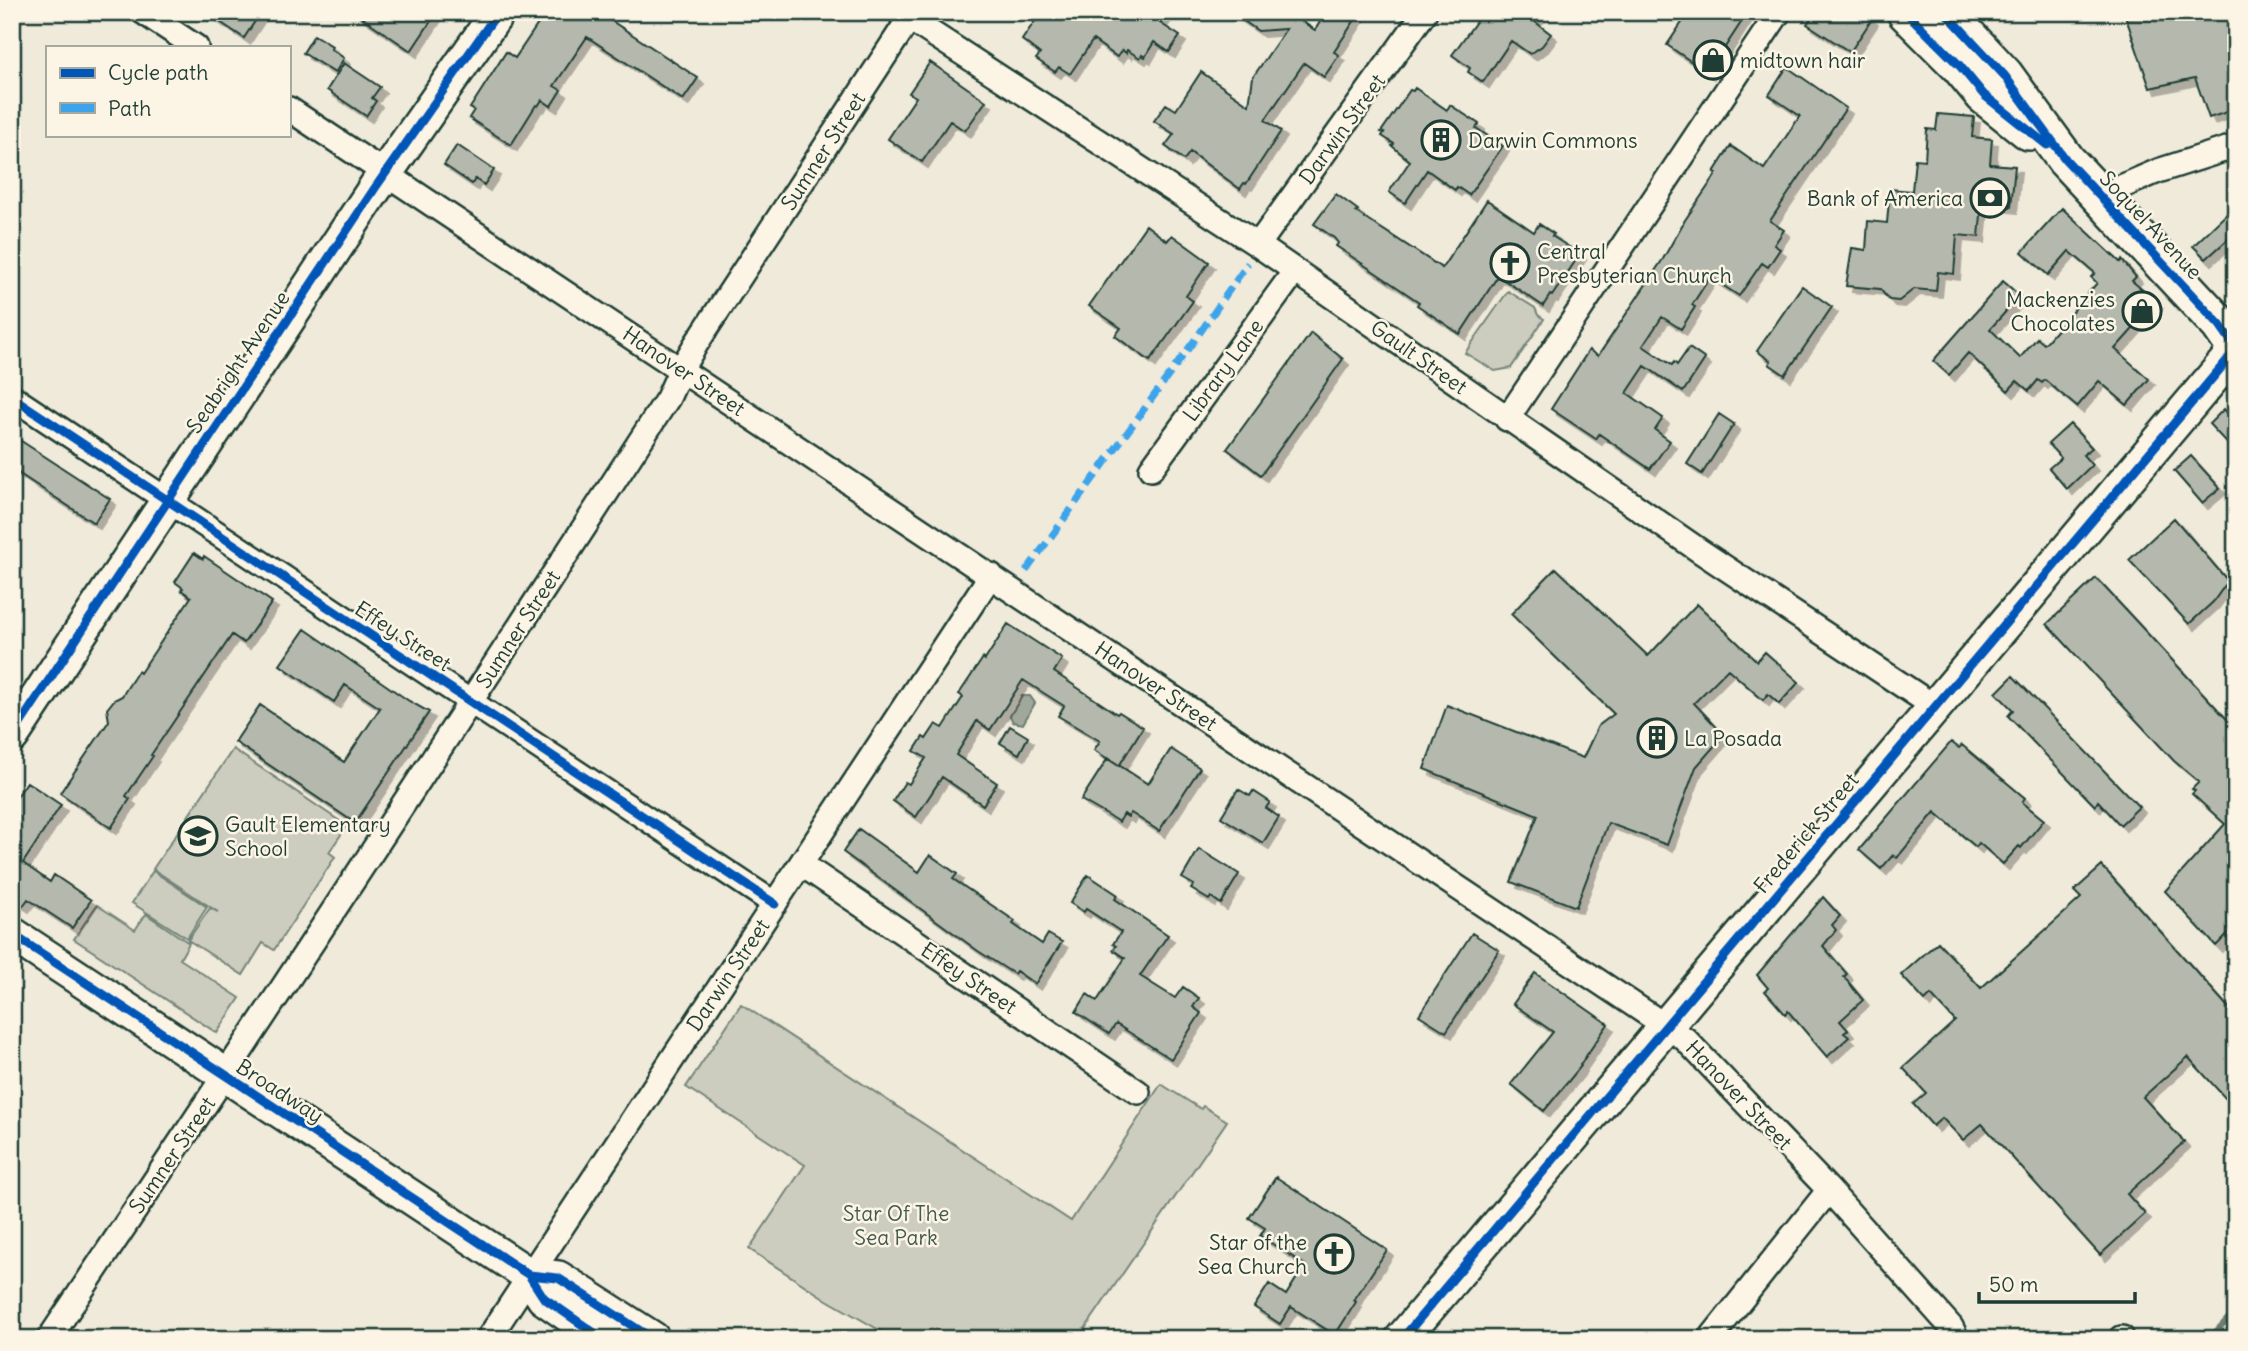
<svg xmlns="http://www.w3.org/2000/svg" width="2248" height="1351" font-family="Delius,sans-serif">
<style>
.green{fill:#cccdbf;stroke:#76857a;stroke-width:2}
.water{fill:#9fa89a;stroke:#6c7d71;stroke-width:2}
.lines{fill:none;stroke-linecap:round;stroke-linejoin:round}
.stream{stroke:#6c7d71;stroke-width:6}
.building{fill:#b5b9ad;stroke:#1f3d34;stroke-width:2;filter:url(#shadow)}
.street-casing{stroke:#1f3d34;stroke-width:28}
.secondary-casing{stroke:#1f3d34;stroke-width:38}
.primary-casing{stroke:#1f3d34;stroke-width:42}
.street{stroke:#fcf5e5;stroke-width:23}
.secondary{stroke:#fcf5e5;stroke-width:33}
.primary{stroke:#fcf5e5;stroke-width:37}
.quiet{stroke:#3da4eb;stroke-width:7;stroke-dasharray:14 7;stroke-linecap:butt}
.cycleway-casing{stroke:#fcf5e5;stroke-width:13}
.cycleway{stroke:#0057b8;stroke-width:9}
.labels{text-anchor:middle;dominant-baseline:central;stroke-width:5;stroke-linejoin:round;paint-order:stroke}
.poi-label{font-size:21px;fill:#1f3d34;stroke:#fcf5e5;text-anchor:start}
.street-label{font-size:21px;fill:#1f3d34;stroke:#fcf5e5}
.park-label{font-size:21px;fill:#425a50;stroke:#fcf5e5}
</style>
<defs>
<filter id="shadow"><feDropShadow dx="6" dy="6" stdDeviation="0" flood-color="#0004"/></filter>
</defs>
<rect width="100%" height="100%" fill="#efeada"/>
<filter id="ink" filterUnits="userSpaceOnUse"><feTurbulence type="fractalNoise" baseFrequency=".0143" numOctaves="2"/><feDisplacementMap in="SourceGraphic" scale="14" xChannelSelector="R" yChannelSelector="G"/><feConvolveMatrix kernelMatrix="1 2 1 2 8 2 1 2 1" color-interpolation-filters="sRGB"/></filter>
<g filter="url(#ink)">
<!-- green -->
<path class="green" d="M 1508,291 L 1535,308 L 1538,315 L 1544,319 L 1511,368 L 1495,371 L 1465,353 Z
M 233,749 L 347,826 L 329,852 L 335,857 L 274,950 L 263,943 L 243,975 L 188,940 L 210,908 L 218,912 L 153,869 Z
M 153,871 L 207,907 L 187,938 L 132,903 Z
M 97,905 L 135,930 L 146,914 L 189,943 L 180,959 L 240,998 L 217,1033 L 74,939 Z
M 741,1004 L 1071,1221 L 1161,1084 L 1201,1109 L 1203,1106 L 1227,1121 L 1078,1339 L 895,1339 L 827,1300 L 749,1249 L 805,1165 L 686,1087 Z"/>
<!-- water -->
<path class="water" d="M 1022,696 L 1030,696 L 1035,703 L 1023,724 L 1013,722 L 1010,716 Z"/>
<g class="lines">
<!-- stream -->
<path class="stream" d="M 2209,1339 L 2236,1310"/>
</g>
<!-- building -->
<path class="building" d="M 205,12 L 261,12 L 244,38 Z
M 354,12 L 437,12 L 411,51 Z
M 546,12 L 598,12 L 698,78 L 683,100 L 587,37 L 554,86 L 561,90 L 551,106 L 542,100 L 538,106 L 536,105 L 511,145 L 469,118 L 474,110 L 470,108 L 506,52 L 515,58 Z
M 1041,12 L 1167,12 L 1160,23 L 1180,36 L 1169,52 L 1154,42 L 1145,57 L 1142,55 L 1140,58 L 1127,50 L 1126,53 L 1122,50 L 1117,57 L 1093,40 L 1070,74 L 1059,67 L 1055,72 L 1036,59 L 1040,54 L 1022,40 Z
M 1231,12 L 1288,12 L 1315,30 L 1326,12 L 1360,12 L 1334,52 L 1339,55 L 1324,77 L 1304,63 L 1265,120 L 1281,131 L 1246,184 L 1244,183 L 1240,189 L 1190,152 L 1184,160 L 1165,146 L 1174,134 L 1154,121 L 1166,104 L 1176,110 L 1201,72 L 1249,105 L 1253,77 L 1286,29 L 1258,31 Z
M 1483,12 L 1540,12 L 1534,21 L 1551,34 L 1542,46 L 1530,54 L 1511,41 L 1483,82 L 1468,72 L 1470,68 L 1452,55 Z
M 1689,12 L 1748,12 L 1708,73 L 1667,45 Z
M 1815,12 L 1862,12 L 1872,19 L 1850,52 L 1807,24 Z
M 2124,12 L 2236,12 L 2236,73 L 2230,74 L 2236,89 L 2236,109 L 2209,118 L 2195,78 L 2150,88 Z
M 314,35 L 332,46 L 331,49 L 344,58 L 335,73 L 303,53 Z
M 930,62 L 986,101 L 965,131 L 950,121 L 922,162 L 888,139 L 916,97 L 909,93 Z
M 344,63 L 380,87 L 372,98 L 376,101 L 366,116 L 327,90 Z
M 1787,67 L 1846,108 L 1770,221 L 1784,230 L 1774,245 L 1780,249 L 1768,267 L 1762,263 L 1739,296 L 1710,277 L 1692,305 L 1695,307 L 1681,329 L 1662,317 L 1643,346 L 1672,365 L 1674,362 L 1677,365 L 1689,348 L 1705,359 L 1683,392 L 1645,366 L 1627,393 L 1663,418 L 1655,430 L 1670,441 L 1650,469 L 1599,434 L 1596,439 L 1551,409 L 1589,350 L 1598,356 L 1663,259 L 1685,220 L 1717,173 L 1714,172 L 1731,146 L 1764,169 L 1800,116 L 1769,95 Z
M 1415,88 L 1447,110 L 1450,105 L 1479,124 L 1476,128 L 1503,146 L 1469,195 L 1457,187 L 1455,190 L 1427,170 L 1405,203 L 1389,192 L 1410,161 L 1392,146 L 1394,144 L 1382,136 L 1384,133 L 1381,132 L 1410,90 L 1413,91 Z
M 1938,114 L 1974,117 L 1972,137 L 1992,139 L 1990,164 L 2015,166 L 2011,207 L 1982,204 L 1979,237 L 1957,235 L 1954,274 L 1938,272 L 1936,291 L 1914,289 L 1899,301 L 1889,300 L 1880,289 L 1846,286 L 1852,248 L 1866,250 L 1868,221 L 1887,223 L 1890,189 L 1912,191 L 1915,159 L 1925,160 L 1927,129 L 1936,130 Z
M 457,145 L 494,170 L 484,185 L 475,179 L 472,184 L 444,165 Z
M 1336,194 L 1358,210 L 1356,212 L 1442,268 L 1487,200 L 1534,232 L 1539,224 L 1554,234 L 1552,236 L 1580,254 L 1552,296 L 1550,295 L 1543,306 L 1498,276 L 1460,334 L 1417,305 L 1419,302 L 1336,246 L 1338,243 L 1334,238 L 1314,224 Z
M 2236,205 L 2236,232 L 2206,259 L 2193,246 Z
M 2062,208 L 2120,262 L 2122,260 L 2136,277 L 2132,281 L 2157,302 L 2115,349 L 2149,379 L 2127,405 L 2099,381 L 2077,407 L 2045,380 L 2042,383 L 2038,380 L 2029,391 L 2017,381 L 2008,391 L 1968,353 L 1949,375 L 1933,361 L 2003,281 L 2020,296 L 1990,329 L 2020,358 L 2037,338 L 2044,344 L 2047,341 L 2097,283 L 2091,277 L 2095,273 L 2069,251 L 2048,275 L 2022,252 Z
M 1146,225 L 1167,241 L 1172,235 L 1209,262 L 1186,296 L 1193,301 L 1150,361 L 1115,336 L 1121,328 L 1089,306 Z
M 1802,286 L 1832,307 L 1785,375 L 1769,364 L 1771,361 L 1757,351 Z
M 1311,333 L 1343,359 L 1261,475 L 1227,449 Z
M 2224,409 L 2236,421 L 2236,453 L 2209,424 Z
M 1719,414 L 1734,424 L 1702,474 L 1687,464 Z
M 2070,424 L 2092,448 L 2083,455 L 2092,465 L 2067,489 L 2049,468 L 2061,458 L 2048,444 Z
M 12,435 L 110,499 L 94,523 L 12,469 Z
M 2191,456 L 2220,488 L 2202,503 L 2174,471 Z
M 2174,518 L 2228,581 L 2213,602 L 2189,624 L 2129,560 Z
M 194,553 L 203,559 L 204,556 L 272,602 L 244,643 L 232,635 L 151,755 L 153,756 L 126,796 L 130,799 L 111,828 L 60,793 L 109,721 L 107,709 L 114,700 L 122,696 L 138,671 L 140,673 L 191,597 L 181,590 L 183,588 L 175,582 Z
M 1556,568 L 1648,656 L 1697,604 L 1757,661 L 1765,652 L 1799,682 L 1779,704 L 1768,694 L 1763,700 L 1728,669 L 1694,703 L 1724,735 L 1696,767 L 1667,845 L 1608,823 L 1576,907 L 1511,882 L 1538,815 L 1424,769 L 1447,705 L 1583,758 L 1598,726 L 1614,714 L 1511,614 Z
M 2096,578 L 2236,729 L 2236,925 L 2216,946 L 2165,891 L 2225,824 L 2192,794 L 2195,791 L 2192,789 L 2199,782 L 2174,761 L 2047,624 Z
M 1008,624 L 1062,659 L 1054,672 L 1117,714 L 1119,712 L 1143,727 L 1119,766 L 1094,750 L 1100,741 L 1058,716 L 1064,706 L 1023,680 L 990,730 L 977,721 L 956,755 L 997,783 L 983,805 L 942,777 L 916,817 L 893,801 L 905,782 L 909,784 L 926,758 L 914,751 L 923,737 L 926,739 L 936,724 L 943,728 L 963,697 L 959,694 L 983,658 L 985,660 Z
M 305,629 L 409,701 L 429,712 L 355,823 L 235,742 L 260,705 L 344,762 L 380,708 L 345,685 L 334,702 L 280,665 Z
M 2013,676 L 2139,807 L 2120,825 L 2098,801 L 2095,806 L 2008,716 L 2013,710 L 1996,693 Z
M 1010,726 L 1028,737 L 1019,754 L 1000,743 Z
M 1951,742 L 1959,748 L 1962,745 L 2025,798 L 2022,802 L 2044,820 L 2021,848 L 2019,846 L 2003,864 L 1979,843 L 1976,847 L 1935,812 L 1897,858 L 1893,855 L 1881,869 L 1859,850 Z
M 1171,749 L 1200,768 L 1159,831 L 1131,813 L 1128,817 L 1124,814 L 1119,822 L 1081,800 L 1108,758 L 1148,784 Z
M 27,782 L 61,805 L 23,863 L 50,882 L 54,875 L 91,900 L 72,928 L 28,899 L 23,906 L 12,899 L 12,804 Z
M 1238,789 L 1250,796 L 1253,791 L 1270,802 L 1266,808 L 1279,817 L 1263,843 L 1221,817 Z
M 859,829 L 919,872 L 930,855 L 957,874 L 953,879 L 1015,921 L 1013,924 L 1042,944 L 1048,934 L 1062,942 L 1035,984 L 1016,971 L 1014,974 L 978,951 L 843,852 Z
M 1199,849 L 1239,874 L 1221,904 L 1211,897 L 1209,900 L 1191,889 L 1194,885 L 1182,878 Z
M 2102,866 L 2236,1016 L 2236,1110 L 2188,1057 L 2143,1097 L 2184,1142 L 2127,1194 L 2145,1214 L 2100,1255 L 1982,1124 L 1963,1140 L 1942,1118 L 1933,1126 L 1913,1104 L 1926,1093 L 1903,1068 L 1955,1021 L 1931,995 L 1925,1001 L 1901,975 L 1938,942 L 1981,988 L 2081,898 L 2074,891 Z
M 1088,875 L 1118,895 L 1115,899 L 1168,935 L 1140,976 L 1175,998 L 1183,987 L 1199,998 L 1193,1007 L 1201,1013 L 1171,1059 L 1116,1024 L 1109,1034 L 1076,1012 L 1087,994 L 1097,1001 L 1125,958 L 1113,950 L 1116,946 L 1113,944 L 1121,932 L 1086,909 L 1084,912 L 1070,903 Z
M 1823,897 L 1840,916 L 1832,925 L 1836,930 L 1823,946 L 1847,974 L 1844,977 L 1863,1000 L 1840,1021 L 1848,1030 L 1844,1033 L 1849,1037 L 1827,1057 L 1788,1011 L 1785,1014 L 1765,991 L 1768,988 L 1757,975 Z
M 1472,933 L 1499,950 L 1446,1032 L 1419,1015 Z
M 1535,973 L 1608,1024 L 1580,1065 L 1581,1066 L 1544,1111 L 1511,1084 L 1553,1032 L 1513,1004 Z
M 1276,1177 L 1387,1250 L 1354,1300 L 1356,1302 L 1335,1335 L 1291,1307 L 1280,1324 L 1254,1307 L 1269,1284 L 1286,1295 L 1305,1265 L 1260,1236 L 1265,1228 L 1249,1218 Z"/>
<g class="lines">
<!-- street casing -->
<g class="street-casing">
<path id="street" d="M 143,12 L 196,47
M 899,12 L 1258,245 L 1700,551 L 1935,707
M 289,109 L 1685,1039 L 1829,1190 L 1951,1327 L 1957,1339
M 2100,196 L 2158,171 L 2236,146
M 1258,245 L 1425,12
M 12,397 L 775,904
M 1507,419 L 1779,12
M 1151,469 L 1295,271
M 801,864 L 1138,1092
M 49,1339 C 258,1027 464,713 668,398 L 681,369 L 696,344 L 909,19
M 488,1339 L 991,575
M 1710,1339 L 1829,1190
M 2122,1339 L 2122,1338"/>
</g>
<!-- secondary casing -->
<g class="secondary-casing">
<path id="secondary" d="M 12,736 L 375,188 L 498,12
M 12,934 L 529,1275 L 544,1298 L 603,1339
M 529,1275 L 558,1278 L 653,1339
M 1402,1339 L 2236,350"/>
</g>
<!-- primary casing -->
<g class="primary-casing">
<path id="primary" d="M 1906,12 L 1960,66 L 1984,95 L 2029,131
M 1945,12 L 2004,75 L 2066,160 L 2220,325 L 2236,348"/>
</g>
<!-- street -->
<use href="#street" class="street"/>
<!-- secondary -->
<use href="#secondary" class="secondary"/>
<!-- primary -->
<use href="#primary" class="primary"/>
<!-- quiet -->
<path class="quiet" d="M 1026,571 L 1199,334 L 1248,263"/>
<!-- cycleway casing -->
<g class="cycleway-casing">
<path id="cycleway" d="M 1906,12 L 1960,66 L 1984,95 L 2047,145
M 1945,12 L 2004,75 L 2066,160 L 2220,325 L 2236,348
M 12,397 L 775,904
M 12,736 L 375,188 L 498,12
M 12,934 L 529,1275 L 544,1298 L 603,1339
M 529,1275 L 558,1278 L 653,1339
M 1402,1339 L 2236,350"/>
</g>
<!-- cycleway -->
<use href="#cycleway" class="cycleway"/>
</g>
</g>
<!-- icons -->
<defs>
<g id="shop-ring" transform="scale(2.0125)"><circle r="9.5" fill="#fcf5e5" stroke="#1f3d34" stroke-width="1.5"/><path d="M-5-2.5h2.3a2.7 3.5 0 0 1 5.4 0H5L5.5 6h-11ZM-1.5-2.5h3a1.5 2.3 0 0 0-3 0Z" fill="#1f3d34"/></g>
<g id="building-ring" transform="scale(2.0125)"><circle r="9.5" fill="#fcf5e5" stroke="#1f3d34" stroke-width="1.5"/><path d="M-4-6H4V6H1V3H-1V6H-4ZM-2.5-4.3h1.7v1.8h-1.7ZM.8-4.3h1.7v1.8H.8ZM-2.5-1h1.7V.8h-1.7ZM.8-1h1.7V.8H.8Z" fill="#1f3d34"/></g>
<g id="bank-ring" transform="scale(2.0125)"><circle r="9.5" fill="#fcf5e5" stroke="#1f3d34" stroke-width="1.5"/><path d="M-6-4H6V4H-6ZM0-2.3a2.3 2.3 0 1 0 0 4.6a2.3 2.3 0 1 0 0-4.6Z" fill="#1f3d34"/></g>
<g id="church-ring" transform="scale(2.0125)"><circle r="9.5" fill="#fcf5e5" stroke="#1f3d34" stroke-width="1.5"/><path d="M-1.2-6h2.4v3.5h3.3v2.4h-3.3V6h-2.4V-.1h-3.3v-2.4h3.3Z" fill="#1f3d34"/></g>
<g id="school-ring" transform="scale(2.0125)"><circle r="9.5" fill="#fcf5e5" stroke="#1f3d34" stroke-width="1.5"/><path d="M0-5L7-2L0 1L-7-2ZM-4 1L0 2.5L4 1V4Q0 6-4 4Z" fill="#1f3d34"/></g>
</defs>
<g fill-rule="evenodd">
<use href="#shop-ring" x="1713" y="60"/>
<use href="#building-ring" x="1441" y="140"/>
<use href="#bank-ring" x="1990" y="198"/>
<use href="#church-ring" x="1510" y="263"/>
<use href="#shop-ring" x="2142" y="311"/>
<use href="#building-ring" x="1657" y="738"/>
<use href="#school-ring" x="198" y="836"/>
<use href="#church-ring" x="1334" y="1254"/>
</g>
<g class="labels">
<!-- poi labels -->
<g class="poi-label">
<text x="1740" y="60">midtown hair</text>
<text x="1468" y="140">Darwin Commons</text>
<text x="1963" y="198" text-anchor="end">Bank of America</text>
<text x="1537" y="251">Central<tspan x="1537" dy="24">Presbyterian Church</tspan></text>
<text x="2115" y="299" text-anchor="end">Mackenzies<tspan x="2115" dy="24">Chocolates</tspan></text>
<text x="1684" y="738">La Posada</text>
<text x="225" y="824">Gault Elementary<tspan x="225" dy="24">School</tspan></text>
<text x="1307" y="1242" text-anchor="end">Star of the<tspan x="1307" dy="24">Sea Church</tspan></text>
</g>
<!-- street labels -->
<g class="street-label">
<text transform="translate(1342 129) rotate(-54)">Darwin Street</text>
<text transform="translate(823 151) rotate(-57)">Sumner Street</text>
<text transform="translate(2151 225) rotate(47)">Soquel Avenue</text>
<text transform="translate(1419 357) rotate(35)">Gault Street</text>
<text transform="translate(238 362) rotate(-56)">Seabright Avenue</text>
<text transform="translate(1223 370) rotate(-54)">Library Lane</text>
<text transform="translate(684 371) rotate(34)">Hanover Street</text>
<text transform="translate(518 629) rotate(-57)">Sumner Street</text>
<text transform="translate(403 636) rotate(33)">Effey Street</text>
<text transform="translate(1156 686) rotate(34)">Hanover Street</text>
<text transform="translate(1806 833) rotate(-50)">Frederick Street</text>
<text transform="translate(728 975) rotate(-56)">Darwin Street</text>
<text transform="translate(969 978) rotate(34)">Effey Street</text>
<text transform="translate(280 1091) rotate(33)">Broadway</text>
<text transform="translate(1739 1095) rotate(46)">Hanover Street</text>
<text transform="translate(172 1155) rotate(-56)">Sumner Street</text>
</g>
<!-- park labels -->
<g class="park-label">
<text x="896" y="1213">Star Of The<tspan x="896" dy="24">Sea Park</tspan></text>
</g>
</g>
<!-- margin -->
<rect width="2248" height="1351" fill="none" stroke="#fcf5e5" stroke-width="42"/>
<rect x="21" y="21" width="2206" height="1309" fill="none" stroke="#1f3d34" stroke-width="2.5" filter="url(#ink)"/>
<!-- legend -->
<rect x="46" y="46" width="245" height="91" fill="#fcf5e5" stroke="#a4ab9e" stroke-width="2"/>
<rect x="60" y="68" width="35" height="10" fill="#0057b8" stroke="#a4ab9e" stroke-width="2"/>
<text x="108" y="80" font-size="21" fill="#1f3d34">Cycle path</text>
<rect x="60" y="103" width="35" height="10" fill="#3da4eb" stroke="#a4ab9e" stroke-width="2"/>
<text x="108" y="116" font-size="21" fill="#1f3d34">Path</text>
<!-- scale -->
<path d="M1979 1292v10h156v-10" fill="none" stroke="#1f3d34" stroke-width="3.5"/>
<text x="1989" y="1292" font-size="21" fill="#1f3d34" stroke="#fcf5e5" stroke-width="5" paint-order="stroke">50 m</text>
</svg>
